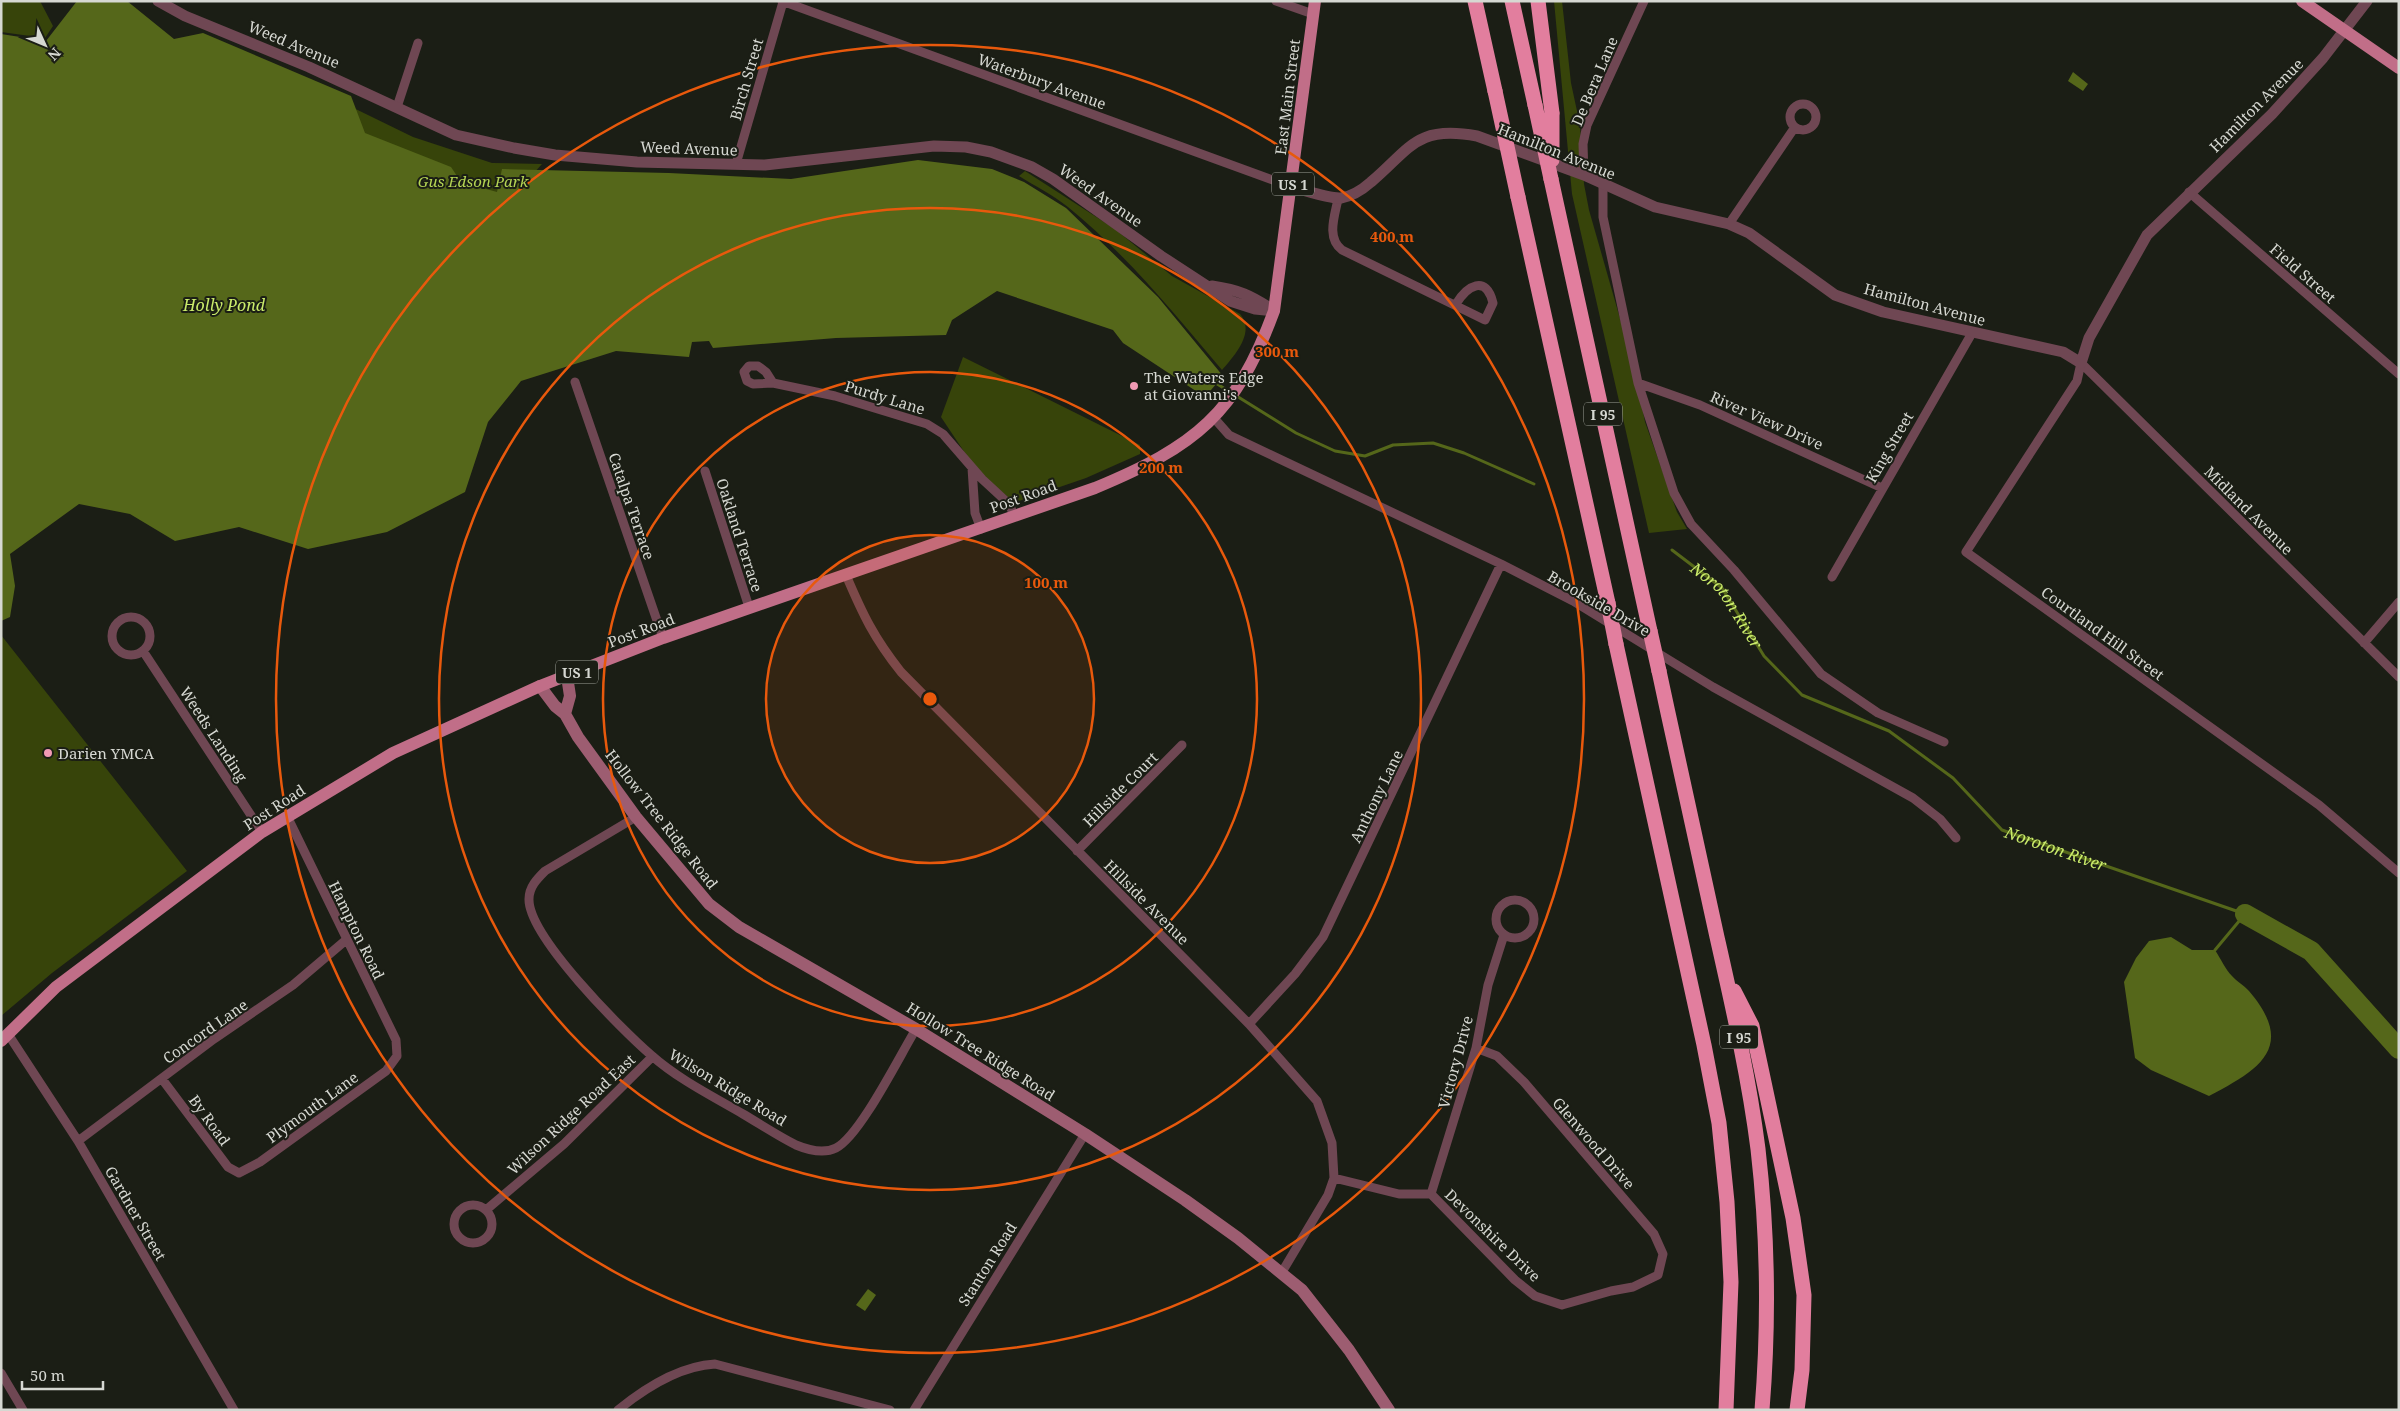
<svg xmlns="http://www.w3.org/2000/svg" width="2400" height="1411" font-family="'Noto Serif',serif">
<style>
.green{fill:#37440a}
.water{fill:#55671a}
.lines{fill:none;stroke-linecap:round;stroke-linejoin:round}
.stream{stroke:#55671a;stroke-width:3}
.river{stroke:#55671a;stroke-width:20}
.minor{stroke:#6f4753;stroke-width:9}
.tertiary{stroke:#6f4753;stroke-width:11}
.secondary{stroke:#9d5d71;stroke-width:12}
.primary{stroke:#c16e88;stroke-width:12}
.motorway{stroke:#e27e9e;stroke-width:15}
.motorway-bridge{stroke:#e27e9e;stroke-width:15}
.ring{fill:none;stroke:#e8590c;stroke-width:2.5}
.poi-dot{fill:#f19ab4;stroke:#1b1e15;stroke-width:2}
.labels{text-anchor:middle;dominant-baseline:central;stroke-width:4;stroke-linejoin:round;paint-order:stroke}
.shield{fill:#1b1e15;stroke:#9ea099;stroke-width:1}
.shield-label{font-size:14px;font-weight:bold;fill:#d6d8d2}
.street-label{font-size:15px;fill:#d6d8d2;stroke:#1b1e15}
.park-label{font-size:15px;font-style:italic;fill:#b5d554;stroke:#1b1e15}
.poi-label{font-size:15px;fill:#d6d8d2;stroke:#1b1e15;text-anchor:start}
.water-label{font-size:16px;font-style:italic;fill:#caeb6b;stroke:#1b1e15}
.centre{fill:#e8590c;stroke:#1b1e15;stroke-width:2.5}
.ring-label{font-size:15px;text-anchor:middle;font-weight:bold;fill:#e8590c;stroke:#1b1e15;stroke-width:4;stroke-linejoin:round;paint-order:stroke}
</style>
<rect width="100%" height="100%" fill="#1b1e15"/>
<!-- green -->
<path class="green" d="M 1,1 L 40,1 L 53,26 L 45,38 L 1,32 Z
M 1554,1 L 1562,1 L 1571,83 L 1580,125 L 1584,184 L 1589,210 L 1635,371 L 1645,422 L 1677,512 L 1687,529 L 1649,533 L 1572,194 Z
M 329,96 L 413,137 L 492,163 L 542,164 L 516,193 L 500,204 L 372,155 Z
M 1025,171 L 1115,229 L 1172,276 L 1240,314 C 1256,332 1234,356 1222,370 C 1174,313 1126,254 1068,207 C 1053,195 1035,186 1019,176 Z
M 963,357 L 1140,445 L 1140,454 L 1086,478 L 1019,501 L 1008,497 L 977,471 L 941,417 Z
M 1,635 L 187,871 L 52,973 L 1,1016 Z"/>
<!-- water -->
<path class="water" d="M 77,1 L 127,1 L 174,39 L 203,33 L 351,96 L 365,133 L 451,167 L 461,182 L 497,192 L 502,169 L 669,173 L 791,179 L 918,160 L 992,169 L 1024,182 L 1066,208 L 1158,297 L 1223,376 L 1205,397 L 1123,343 L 1113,330 L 997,291 L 952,320 L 946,335 L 836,338 L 713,348 L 709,341 L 692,342 L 689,357 L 616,351 L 521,381 L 488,422 L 465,492 L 387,532 L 308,549 L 239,527 L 175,541 L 130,514 L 79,504 L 10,554 L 15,586 L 10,617 L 1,621 L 1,34 L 46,41 Z
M 2073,72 L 2088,84 L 2083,91 L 2068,81 Z
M 2171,937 L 2192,950 L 2215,950 C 2221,959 2225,969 2232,976 C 2237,982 2244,985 2249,991 C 2297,1047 2259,1070 2209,1096 L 2151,1070 L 2135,1058 L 2124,982 L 2136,958 L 2149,941 Z
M 868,1289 L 876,1295 L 865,1311 L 856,1305 Z"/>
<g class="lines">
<!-- stream -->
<g class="stream">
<path d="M 1214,382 L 1230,392"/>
<path d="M 1235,395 L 1296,433 L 1335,451 L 1365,456 L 1393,445 L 1433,443 L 1464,453 L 1534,484"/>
<path id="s1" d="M 1672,550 L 1722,588 L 1764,656 L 1802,695 L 1889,731 L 1953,778 L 2002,830 L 2245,914 L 2215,950"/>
</g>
<!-- river -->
<path class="river" d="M 2245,914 L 2311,951 L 2399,1049"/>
<!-- minor -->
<path class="minor" d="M 782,1 L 1292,187
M 1276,1 L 1313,14
M1790 117a13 13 0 1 1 26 0a13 13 0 1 1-26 0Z
M 397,107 L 418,43
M 736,164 L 783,2
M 1584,175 L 1583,144 L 1587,125 L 1644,1
M 1603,186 L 1603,217 L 1638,383 L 1674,493 L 1691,524 L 1734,570 L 1821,674 L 1878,713 L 1944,742
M 2189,192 L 2399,374
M 1338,199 C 1335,215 1326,238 1342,250 L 1485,320 L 1493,303 C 1486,274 1467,286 1456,304
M 1729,224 L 1795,127
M 2081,363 L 2077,381 L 1966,552 L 2319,805 L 2399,873
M 2081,363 L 2399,677
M 575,382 L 663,638
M 773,383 L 766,372 L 758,366 L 749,366 L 744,372 L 747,381 L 753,384 L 773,383 L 835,396 L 927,424 L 943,434 L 982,479 L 1008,503 L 1015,516
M 1638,383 L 1700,405 L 1882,488
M 1214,418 L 1229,435 L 1501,564 L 1573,601 L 1713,687 L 1913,798 L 1940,819 L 1956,838
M 972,468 L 975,513 L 981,529
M 705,471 L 749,607
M 846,575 C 863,615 874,638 901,672 L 1249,1024 L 1317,1101 L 1332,1143 L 1334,1178 L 1328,1195 L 1282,1272
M 1832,577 L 1972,333
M112 636a19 19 0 1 1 38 0a19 19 0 1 1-38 0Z
M 2364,643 L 2399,602
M 143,651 L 262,832
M 636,817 L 545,871 C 537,879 529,887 529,899 C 528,936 622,1030 651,1055 C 678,1079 712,1096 743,1114 C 760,1124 778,1136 796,1145 C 808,1150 824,1154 836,1148 C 860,1136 900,1055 916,1029
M 1077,851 L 1182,745
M1496 919a19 19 0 1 1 38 0a19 19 0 1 1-38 0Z
M 1249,1024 L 1295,974 L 1323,937 L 1501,564
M 8,1034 L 78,1141 L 234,1410
M 162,1079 L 228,1167 L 239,1173 L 260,1162 L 386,1071 L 397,1056 L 396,1040 L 287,816
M 78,1141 L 214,1039 L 293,985 L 346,940
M 1334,1178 L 1399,1194 L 1431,1194 L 1515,1280 L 1535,1296 L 1562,1305 L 1611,1291 L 1633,1287 L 1658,1275 L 1663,1254 L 1654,1234 L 1524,1082 L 1497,1056 L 1476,1048
M 1431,1194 L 1476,1048 L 1488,985 L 1504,935
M454 1224a19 19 0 1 1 38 0a19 19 0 1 1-38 0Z
M 486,1210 L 564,1144 L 652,1057
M 1,1373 L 23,1410
M 618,1410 C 645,1388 680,1366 715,1364 L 890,1410
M 914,1410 L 1085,1134"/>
<!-- tertiary -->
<path class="tertiary" d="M 158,1 L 185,16 L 309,67 L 456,135 L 514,148 L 555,155 L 637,162 L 765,165 L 934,146 L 966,147 L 991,152 L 1032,167 L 1053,179 L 1161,256 L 1230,301 L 1255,309 L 1274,311
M 1292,187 C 1305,190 1329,199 1341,198 C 1353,196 1362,190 1371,182 C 1411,148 1416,125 1477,136 L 1584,175 L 1655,207 L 1729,224 L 1749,233 L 1835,295 L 1883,312 L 2063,352 L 2081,363 L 2089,338 L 2147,235 L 2272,114 L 2323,58 L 2367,1
M 1212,286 C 1239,290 1250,295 1273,310"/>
<!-- secondary -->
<path class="secondary" d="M 540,686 L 555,706 L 565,714 L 578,737 L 636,817 L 709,904 L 739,927 L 916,1029 L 1085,1134 L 1185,1200 L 1238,1238 L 1302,1290 L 1349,1350 L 1389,1410
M 565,714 L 570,696 L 567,676"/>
<!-- primary -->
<path class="primary" d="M 2302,1 L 2399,68
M 1,1041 L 56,987 L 262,832 L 393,753 L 540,686 L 663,638 L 1095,488 C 1196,446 1236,414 1274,311 L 1315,1"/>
<!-- motorway -->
<path class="motorway" d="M 1475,1 L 1495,91
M 1512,1 L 1535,105
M 1538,1 L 1552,113
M 1551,179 L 1650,631
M 1518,197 L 1608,603
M 1616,644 L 1704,1045 L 1719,1123 L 1727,1202 L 1731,1282 L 1726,1410
M 1659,671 C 1678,760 1698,849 1717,937 C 1733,1008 1749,1078 1758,1149 C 1768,1236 1769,1323 1762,1410
M 1734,991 L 1752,1026 L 1793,1218 L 1804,1295 L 1802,1370 L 1797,1410"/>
<!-- motorway-bridge -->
<path class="motorway-bridge" d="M 1495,91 L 1518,197
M 1535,105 L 1551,179
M 1552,160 L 1552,113
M 1608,603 L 1616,644
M 1650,631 L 1659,671"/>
</g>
<!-- distance rings -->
<circle cx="930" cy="699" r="164" fill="#e8590c" fill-opacity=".12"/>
<g class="ring">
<circle cx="930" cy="699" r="164"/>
<circle cx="930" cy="699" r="327"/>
<circle cx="930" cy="699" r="491"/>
<circle cx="930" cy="699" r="654"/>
</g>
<!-- markers -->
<g class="poi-dot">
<circle cx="1134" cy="386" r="5"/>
<circle cx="48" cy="753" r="5"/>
</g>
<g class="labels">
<!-- shield labels -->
<g class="shield">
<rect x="1272" y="172.5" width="42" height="23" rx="4"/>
<rect x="1584" y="402.5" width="38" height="23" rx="4"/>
<rect x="556" y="660.5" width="42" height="23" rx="4"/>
<rect x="1720" y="1025.5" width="38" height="23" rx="4"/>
</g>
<g class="shield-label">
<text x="1293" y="184">US 1</text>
<text x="1603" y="414">I 95</text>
<text x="577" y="672">US 1</text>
<text x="1739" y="1037">I 95</text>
</g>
<!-- street labels -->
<g class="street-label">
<text transform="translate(294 44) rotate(23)">Weed Avenue</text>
<text transform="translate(746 79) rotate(-74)">Birch Street</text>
<text transform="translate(1042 81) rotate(20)">Waterbury Avenue</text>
<text transform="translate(1594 81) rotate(-67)">De Bera Lane</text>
<text transform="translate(1287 97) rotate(-83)">East Main Street</text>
<text transform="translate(2256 105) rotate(-45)">Hamilton Avenue</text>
<text transform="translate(689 148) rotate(2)">Weed Avenue</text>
<text transform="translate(1557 151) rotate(22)">Hamilton Avenue</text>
<text transform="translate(1101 195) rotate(35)">Weed Avenue</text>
<text transform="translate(2303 273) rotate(41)">Field Street</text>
<text transform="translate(1925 304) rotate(15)">Hamilton Avenue</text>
<text transform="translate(885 397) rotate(17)">Purdy Lane</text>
<text transform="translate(1767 420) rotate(24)">River View Drive</text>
<text transform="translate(1889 447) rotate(-60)">King Street</text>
<text transform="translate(1023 496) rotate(-20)">Post Road</text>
<text transform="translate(632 506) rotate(71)">Catalpa Terrace</text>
<text transform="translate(2249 510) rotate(45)">Midland Avenue</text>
<text transform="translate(740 535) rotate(72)">Oakland Terrace</text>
<text transform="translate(1599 603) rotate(30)">Brookside Drive</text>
<text transform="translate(641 630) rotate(-21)">Post Road</text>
<text transform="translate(2103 633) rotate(36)">Courtland Hill Street</text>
<text transform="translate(214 734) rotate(57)">Weeds Landing</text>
<text transform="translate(1120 789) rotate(-45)">Hillside Court</text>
<text transform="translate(1376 796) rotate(-64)">Anthony Lane</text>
<text transform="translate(274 807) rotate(-33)">Post Road</text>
<text transform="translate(662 819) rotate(52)">Hollow Tree Ridge Road</text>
<text transform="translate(1147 902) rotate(45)">Hillside Avenue</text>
<text transform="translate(357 930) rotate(64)">Hampton Road</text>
<text transform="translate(205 1031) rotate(-35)">Concord Lane</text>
<text transform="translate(981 1051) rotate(32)">Hollow Tree Ridge Road</text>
<text transform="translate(1455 1062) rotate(-75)">Victory Drive</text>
<text transform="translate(728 1087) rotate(31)">Wilson Ridge Road</text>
<text transform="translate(312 1107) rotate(-36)">Plymouth Lane</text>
<text transform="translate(571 1114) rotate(-43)">Wilson Ridge Road East</text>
<text transform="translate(210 1120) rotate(54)">By Road</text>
<text transform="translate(1594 1143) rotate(49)">Glenwood Drive</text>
<text transform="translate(136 1213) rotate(60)">Gardner Street</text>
<text transform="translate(1493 1235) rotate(44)">Devonshire Drive</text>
<text transform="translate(987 1264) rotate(-58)">Stanton Road</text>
</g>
<!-- park labels -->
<g class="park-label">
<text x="473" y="181">Gus Edson Park</text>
</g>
<!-- poi labels -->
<g class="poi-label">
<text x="1144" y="377">The Waters Edge<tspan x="1144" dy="17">at Giovanni's</tspan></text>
<text x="58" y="753">Darien YMCA</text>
</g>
<!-- water labels -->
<g class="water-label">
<text x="224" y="305">Holly Pond</text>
<text stroke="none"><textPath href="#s1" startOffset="79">Noroton River</textPath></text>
<text stroke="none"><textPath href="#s1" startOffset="499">Noroton River</textPath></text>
</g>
</g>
<circle cx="930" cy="699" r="8" class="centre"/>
<g class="ring-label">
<text x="1392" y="242">400 m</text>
<text x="1277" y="357">300 m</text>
<text x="1161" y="473">200 m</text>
<text x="1046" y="588">100 m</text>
</g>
<!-- border -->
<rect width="2400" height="1411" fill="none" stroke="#d6d8d2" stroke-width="5"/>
<!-- north arrow -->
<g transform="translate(45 45) rotate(134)" stroke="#1b1e15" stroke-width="4" paint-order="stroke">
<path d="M0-4L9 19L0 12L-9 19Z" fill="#d6d8d2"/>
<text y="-8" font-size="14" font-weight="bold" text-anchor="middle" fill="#d6d8d2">N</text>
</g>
<!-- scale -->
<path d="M22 1381v8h81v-8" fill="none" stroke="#d6d8d2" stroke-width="2.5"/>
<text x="30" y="1381" font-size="15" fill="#d6d8d2" stroke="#1b1e15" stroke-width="4" paint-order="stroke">50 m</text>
</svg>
